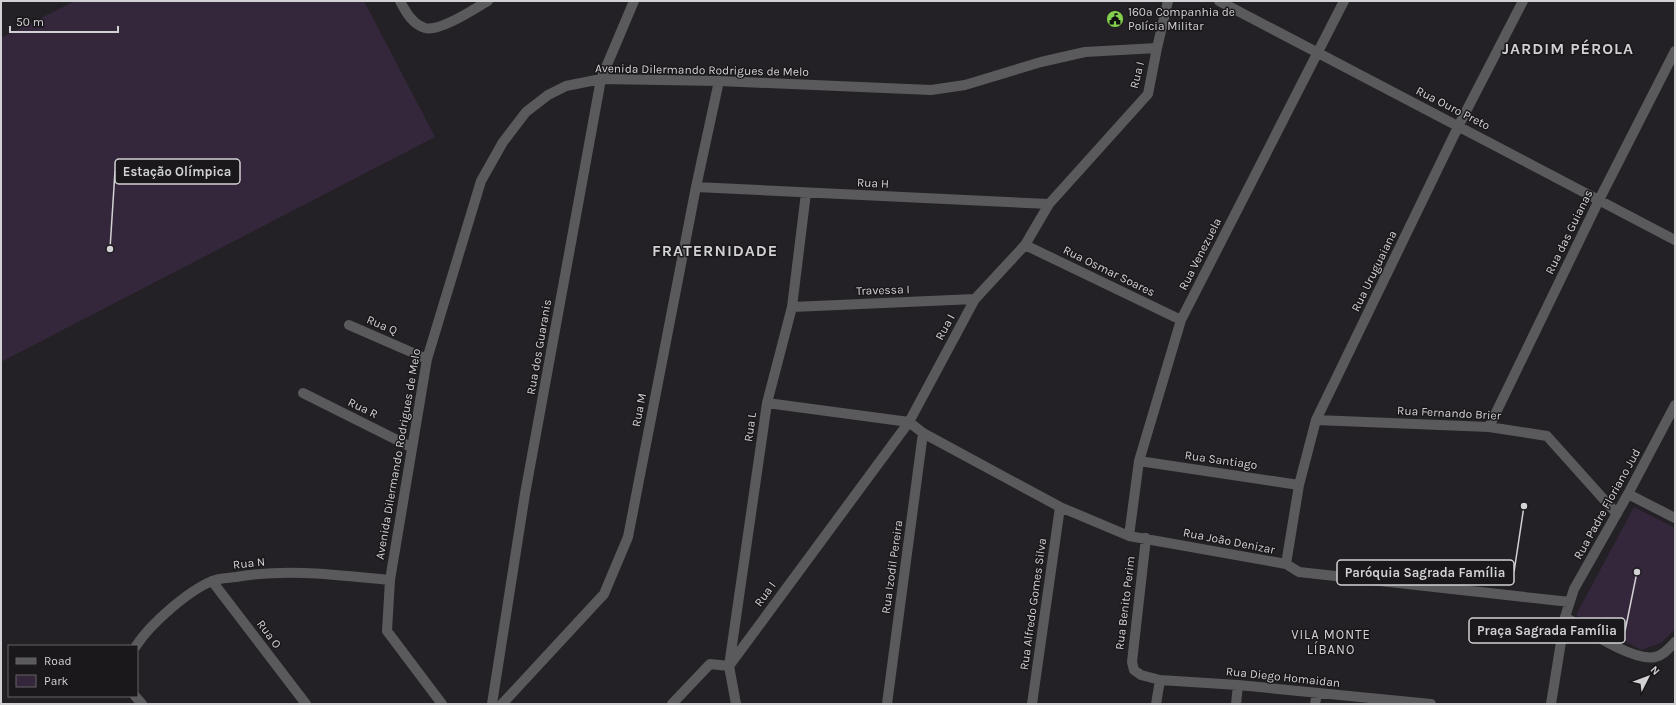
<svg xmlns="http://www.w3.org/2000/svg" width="1676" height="705" font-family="Karla,sans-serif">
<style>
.green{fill:#35273b}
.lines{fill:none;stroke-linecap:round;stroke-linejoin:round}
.minor{stroke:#5a595b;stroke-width:10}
.labels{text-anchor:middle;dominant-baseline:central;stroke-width:3;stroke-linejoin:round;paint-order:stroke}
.poi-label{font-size:12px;fill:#d2d1d3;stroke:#1a181b;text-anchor:start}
.street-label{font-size:12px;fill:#d2d1d3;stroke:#1a181b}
.neighbourhood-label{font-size:13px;letter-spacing:1px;fill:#d2d1d3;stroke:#1a181b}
.district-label{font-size:16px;font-weight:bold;letter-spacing:1px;fill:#d2d1d3;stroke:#1a181b}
.leader{fill:none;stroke:#d2d1d3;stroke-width:1.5}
.callout-dot{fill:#d2d1d3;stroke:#1a181b;stroke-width:1.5}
.callout{fill:#1a181b;stroke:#d2d1d3;stroke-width:1.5}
.callout-label{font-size:13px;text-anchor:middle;font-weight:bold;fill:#d2d1d3}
</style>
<rect width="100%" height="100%" fill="#232125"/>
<!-- green -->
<path class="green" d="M 75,1 L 364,1 L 435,137 L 1,362 L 1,38 Z
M 1634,507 L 1675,528 L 1675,629 L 1661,643 L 1641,650 L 1576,615 Z"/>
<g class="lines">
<!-- minor -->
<path class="minor" d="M 400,1 C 406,12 412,24 425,28 C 440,32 474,9 488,1
M 1219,1 L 1675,240
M 696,187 L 1049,204
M 1025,245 L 1181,320
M 792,307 L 975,299
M 349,325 L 427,359
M 303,393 L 411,447
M 767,403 L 909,422 L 923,433 L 1060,507 L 1129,536 L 1286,564 L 1299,572 L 1570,602
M 1316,420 L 1489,427 L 1547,436 L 1617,514
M 1489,427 L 1599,200 L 1675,51
M 1139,461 L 1299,485
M 1628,494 L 1675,518
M 1129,536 L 1139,461 L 1181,320 L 1344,1
M 1146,538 L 1132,662 L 1134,670 L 1141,675 L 1160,680 L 1238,685 L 1431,704
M 1286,564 L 1299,485 L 1316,420 L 1459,125 L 1523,1
M 212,581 L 306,704
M 1565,617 C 1585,629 1633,662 1655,657 C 1664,655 1669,648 1675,642
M 136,646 C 150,624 188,591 212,581 C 218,578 228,578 236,577 C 287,568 338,575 390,580
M 729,666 L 909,422 L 975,299 L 1025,245 L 1049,204 L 1148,94 L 1157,48 L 1168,1
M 135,696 L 142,704
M 442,704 L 387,631 L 390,580 L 427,359 L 481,181 L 503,142 L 526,112 L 548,95 L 566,86 L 601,79 L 719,81 L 931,90 L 965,85 L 1041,62 L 1085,52 L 1157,48
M 492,704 L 525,494 L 601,79 L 634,1
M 502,704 L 604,594 L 628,537 L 696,187 L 719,81
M 672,704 L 710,664 L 729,666
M 736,704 L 729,666 L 767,403 L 792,307 L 806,193
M 887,704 L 923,433
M 1032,704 L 1060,507
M 1156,704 L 1160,680
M 1236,704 L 1238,685
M 1315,704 L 1317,693
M 1551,704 L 1565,617 L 1574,589 L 1628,494 L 1675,405"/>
</g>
<!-- icons -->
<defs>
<g id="civic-disc" transform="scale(0.9)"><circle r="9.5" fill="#84d04e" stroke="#1a181b"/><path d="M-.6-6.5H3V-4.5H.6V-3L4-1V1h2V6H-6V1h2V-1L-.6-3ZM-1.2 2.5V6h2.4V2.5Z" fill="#111"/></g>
</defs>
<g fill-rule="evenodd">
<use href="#civic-disc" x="1115" y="19"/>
</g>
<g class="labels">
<!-- poi labels -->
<g class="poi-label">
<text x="1128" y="12">160ª Companhia de<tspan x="1128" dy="14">Polícia Militar</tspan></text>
</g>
<!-- street labels -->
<g class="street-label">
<text transform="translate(702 70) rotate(1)">Avenida Dilermando Rodrigues de Melo</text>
<text transform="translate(1137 75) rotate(-76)">Rua I</text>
<text transform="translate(1453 108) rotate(27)">Rua Ouro Preto</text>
<text transform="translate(873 183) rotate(3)">Rua H</text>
<text transform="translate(1569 232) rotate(-64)">Rua das Guianas</text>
<text transform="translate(1200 254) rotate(-63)">Rua Venezuela</text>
<text transform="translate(1109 271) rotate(26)">Rua Osmar Soares</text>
<text transform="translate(1374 271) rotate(-64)">Rua Uruguaiana</text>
<text transform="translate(883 290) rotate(-2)">Travessa I</text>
<text transform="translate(382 325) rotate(23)">Rua Q</text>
<text transform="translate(945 327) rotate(-62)">Rua I</text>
<text transform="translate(539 347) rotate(-80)">Rua dos Guaranis</text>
<text transform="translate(363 408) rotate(26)">Rua R</text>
<text transform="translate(639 410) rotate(-79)">Rua M</text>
<text transform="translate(1449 413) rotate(3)">Rua Fernando Brier</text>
<text transform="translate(750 427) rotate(-82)">Rua L</text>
<text transform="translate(398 454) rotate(-80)">Avenida Dilermando Rodrigues de Melo</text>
<text transform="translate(1221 460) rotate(8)">Rua Santiago</text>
<text transform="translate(1607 504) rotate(-61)">Rua Padre Floriano Jud</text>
<text transform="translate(1229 541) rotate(11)">Rua João Denizar</text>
<text transform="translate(249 563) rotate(-6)">Rua N</text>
<text transform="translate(892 567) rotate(-82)">Rua Izodil Pereira</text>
<text transform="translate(765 594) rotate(-54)">Rua I</text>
<text transform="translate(1125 603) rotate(-83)">Rua Benito Perim</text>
<text transform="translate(1033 604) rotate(-82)">Rua Alfredo Gomes Silva</text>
<text transform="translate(269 634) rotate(53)">Rua O</text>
<text transform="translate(1283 677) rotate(6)">Rua Diego Homaidan</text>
</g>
<!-- neighbourhood labels -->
<g class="neighbourhood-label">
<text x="1331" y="634">VILA MONTE<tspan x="1331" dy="15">LÍBANO</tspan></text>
</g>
<!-- district labels -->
<g class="district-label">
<text x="1568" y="48">JARDIM PÉROLA</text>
<text x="715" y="250">FRATERNIDADE</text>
</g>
</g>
<!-- callouts -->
<path class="leader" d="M110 249L115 171M1524 506L1514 572M1637 572L1625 631"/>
<g class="callout-dot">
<circle cx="110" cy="249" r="4"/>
<circle cx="1524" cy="506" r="4"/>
<circle cx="1637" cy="572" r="4"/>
</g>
<g class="callout">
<rect x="115" y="159" width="125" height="25" rx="4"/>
<rect x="1337" y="560" width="177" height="25" rx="4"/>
<rect x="1469" y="618" width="156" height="25" rx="4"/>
</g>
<g class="callout-label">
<text x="177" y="176">Estação Olímpica</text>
<text x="1425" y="577">Paróquia Sagrada Família</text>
<text x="1547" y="635">Praça Sagrada Família</text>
</g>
<!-- border -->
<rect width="1676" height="705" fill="none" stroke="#d2d1d3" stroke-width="4"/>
<!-- legend -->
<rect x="8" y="645" width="130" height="52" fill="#1a181b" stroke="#646265"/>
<rect x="16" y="658" width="20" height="6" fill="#5a595b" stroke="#646265"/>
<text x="44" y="665" font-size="12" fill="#d2d1d3">Road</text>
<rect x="16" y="675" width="20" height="12" fill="#35273b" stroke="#646265"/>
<text x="44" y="685" font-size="12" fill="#d2d1d3">Park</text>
<!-- north arrow -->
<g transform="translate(1648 677) rotate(48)" stroke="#1a181b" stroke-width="3" paint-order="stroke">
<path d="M0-3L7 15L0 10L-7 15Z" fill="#d2d1d3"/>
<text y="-6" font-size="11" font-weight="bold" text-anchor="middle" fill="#d2d1d3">N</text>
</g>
<!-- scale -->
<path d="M10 26v6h108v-6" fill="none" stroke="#d2d1d3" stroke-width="2"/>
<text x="16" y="26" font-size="12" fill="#d2d1d3" stroke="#1a181b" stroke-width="3" paint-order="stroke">50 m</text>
</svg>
